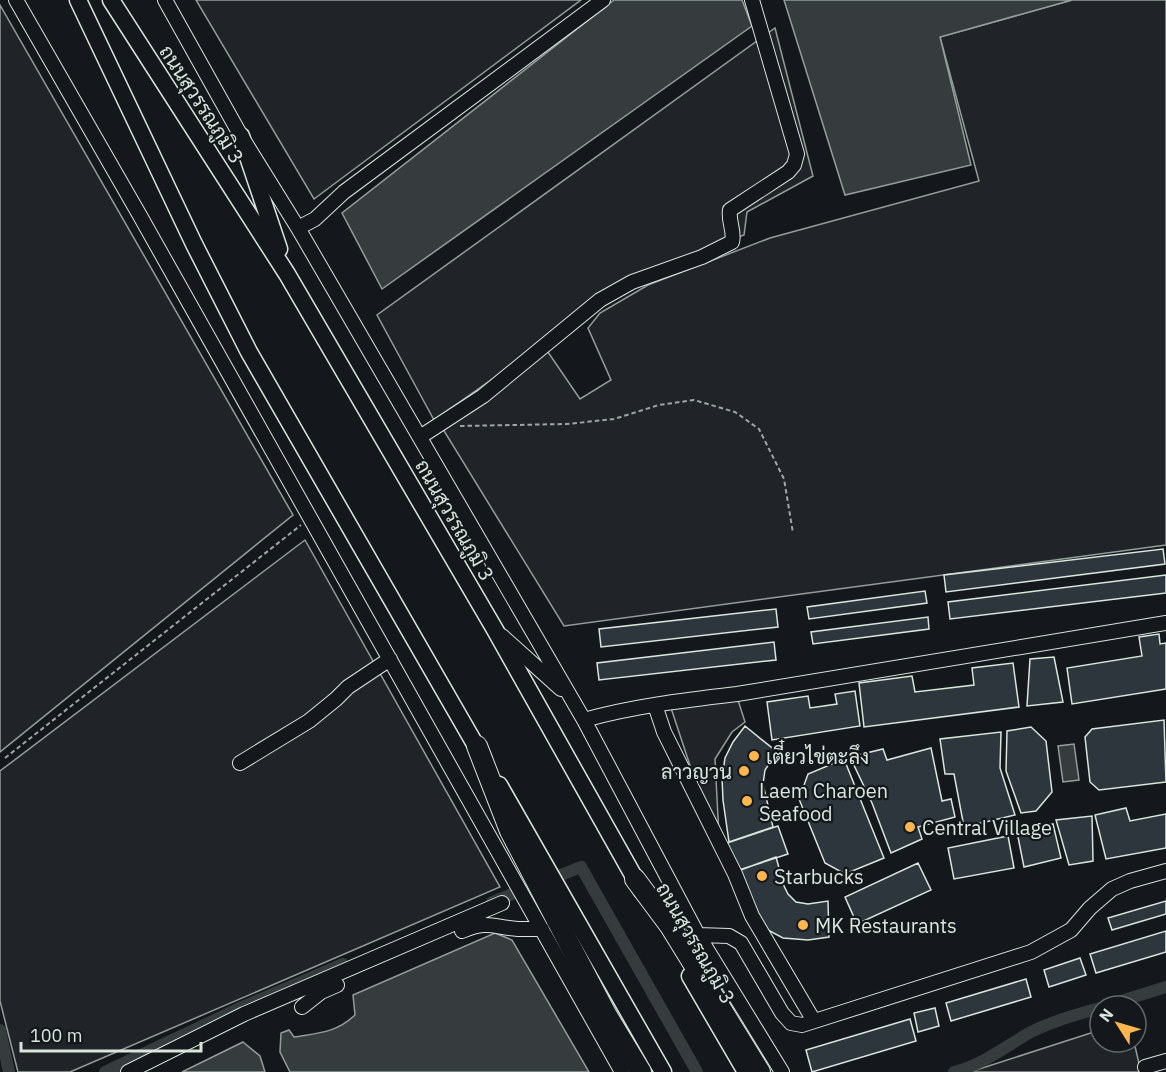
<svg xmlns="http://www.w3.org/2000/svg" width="1166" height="1072" font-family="'IBM Plex Sans',Sarabun,sans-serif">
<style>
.green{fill:#202428;stroke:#939e99;stroke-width:1.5}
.water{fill:#363b3e;stroke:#939e99;stroke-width:1.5}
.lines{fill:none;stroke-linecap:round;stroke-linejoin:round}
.canal{stroke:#363b3e;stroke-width:12}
.building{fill:#2c363c;stroke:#d8e6dc;stroke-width:1.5}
.minor-casing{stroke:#d8e6dc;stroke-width:16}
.major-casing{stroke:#d8e6dc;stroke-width:19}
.highway-casing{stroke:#d8e6dc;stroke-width:22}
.path{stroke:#9da8a2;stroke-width:2;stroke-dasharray:4.5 3;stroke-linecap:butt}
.minor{stroke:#14181c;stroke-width:14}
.major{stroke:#14181c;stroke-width:16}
.highway{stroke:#14181c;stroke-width:20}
.poi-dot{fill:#ffb74d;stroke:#14181c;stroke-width:2}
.labels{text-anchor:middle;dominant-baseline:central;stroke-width:4.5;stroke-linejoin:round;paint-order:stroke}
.street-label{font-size:20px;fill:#d8e6dc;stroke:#14181c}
.poi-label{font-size:20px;fill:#d8e6dc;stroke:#14181c;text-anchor:start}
</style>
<rect width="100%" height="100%" fill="#14181c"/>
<!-- green -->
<path class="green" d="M 196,0 L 581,0 L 314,199 Z
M 1072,0 L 1166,0 L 1166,545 L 564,626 L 441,426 L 548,352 L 580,399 L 611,380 L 588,328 L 600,313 L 648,285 L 770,238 L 979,181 L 940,37 Z
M 0,5 L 293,515 L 0,752 Z
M 775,28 L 813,176 L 747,212 L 744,235 L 642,274 L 434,420 L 377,315 Z
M 305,540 L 500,887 L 70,1072 L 18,1072 L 0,1001 L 0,771 Z
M 737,697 L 745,722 L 732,732 L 715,759 L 720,856 L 671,708 Z
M 1100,1030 L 1100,1042 L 1134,1042 L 1141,1072 L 970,1072 Z"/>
<!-- water -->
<path class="water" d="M 614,0 L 742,0 L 752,26 L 382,289 L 342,213 Z
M 784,0 L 1072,0 L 940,37 L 971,165 L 845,195 Z
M 1074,744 L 1079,780 L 1063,782 L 1058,746 Z
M 495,933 L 512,940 L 589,1072 L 290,1072 L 280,1052 L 281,1033 L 289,1030 L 294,1037 C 318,1033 336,1033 355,1015 L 353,995 Z
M 243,1042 L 260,1056 L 265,1072 L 182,1072 Z"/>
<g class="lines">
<!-- canal -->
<path class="canal" d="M 492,902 L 581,867 L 697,1072
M 1105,1006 L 1166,987
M 0,1030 L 9,1072
M 105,1072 L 240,1008 L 343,964
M 954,1072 C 982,1065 1005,1047 1029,1033 C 1052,1021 1076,1015 1100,1008"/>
</g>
<!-- building -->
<path class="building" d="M 1163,549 L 1165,564 L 946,592 L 944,575 Z
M 1166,575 L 1166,593 L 950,619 L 948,602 Z
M 925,591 L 927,603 L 809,619 L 807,607 Z
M 776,609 L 778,627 L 601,647 L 599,629 Z
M 928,617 L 929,629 L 813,644 L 811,632 Z
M 1159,634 L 1160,644 L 1166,643 L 1166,689 L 1072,704 L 1067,668 L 1142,656 L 1139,637 Z
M 774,642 L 776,660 L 599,680 L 597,663 Z
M 1054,657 L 1063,702 L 1027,706 L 1030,659 Z
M 1013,663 L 1019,707 L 864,727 L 859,683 L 912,676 L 915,692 L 974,685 L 972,668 Z
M 855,691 L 860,726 L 772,740 L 767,702 L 808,696 L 810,708 L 837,704 L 835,694 Z
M 1164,720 L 1166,782 L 1099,790 L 1090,782 L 1085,737 L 1092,729 Z
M 745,726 L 777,752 L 765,770 L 763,784 L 773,827 L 729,842 L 723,800 L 722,778 L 725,758 L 733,742 Z
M 1031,727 L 1046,741 L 1052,792 L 1036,811 L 1021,813 L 1006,771 L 1007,731 Z
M 1001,732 L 1000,768 L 1015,815 L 964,827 L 954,774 L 945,774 L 940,739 Z
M 931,748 L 942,801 L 951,799 L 955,817 L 918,827 L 922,839 L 891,853 L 872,803 L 850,757 L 883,749 L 887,760 Z
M 844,759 L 884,858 L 845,874 L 825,863 L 799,799 L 808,774 Z
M 1126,808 L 1130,821 L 1166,814 L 1166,848 L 1106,859 L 1095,815 Z
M 1092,816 L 1093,861 L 1069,865 L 1056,820 Z
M 1053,824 L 1061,858 L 1024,867 L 1017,832 Z
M 778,826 L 788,854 L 730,873 L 721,845 Z
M 1008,836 L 1014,868 L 954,879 L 948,848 Z
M 776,857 L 784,886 L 788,894 L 796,902 L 808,904 L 828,901 L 829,937 L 808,940 L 783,938 L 766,929 L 738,871 Z
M 918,863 L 931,890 L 857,924 L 845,897 Z
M 1166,901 L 1166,914 L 1112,930 L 1108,918 Z
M 1166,931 L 1166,952 L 1096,973 L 1090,954 Z
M 1080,958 L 1086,975 L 1049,987 L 1044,970 Z
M 1026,979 L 1031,997 L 951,1021 L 946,1003 Z
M 935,1008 L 939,1026 L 918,1032 L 914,1013 Z
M 910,1019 L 916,1041 L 812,1072 L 806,1050 Z"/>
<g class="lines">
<!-- minor casing -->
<g class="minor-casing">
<path id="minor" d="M 16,0 L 139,214 L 622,1072
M 165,0 L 241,136 L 298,228 L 584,720 L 698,935 L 782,1072
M 298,228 L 315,219 L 344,192 L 603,0
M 420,437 L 483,396 L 600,300 L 632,282 L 702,257 L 732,242 C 735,232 728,221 730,210 L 788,172 L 794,165 L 797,154 L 752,0
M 502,636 L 561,689
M 655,705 L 664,732 L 735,874 L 752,916 L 814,1021
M 584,720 C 634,706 686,700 737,694 L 1166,623
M 240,763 L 309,721 L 336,699 L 348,687 L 390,659
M 462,931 C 488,920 492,927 518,929 C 525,929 534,929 542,929
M 698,935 L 729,936 L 741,943 L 782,1013 L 791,1023 L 802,1025 L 1031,952 L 1071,930 L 1090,908 L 1112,889 L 1130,881 L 1166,871
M 302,1007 L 321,992 L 337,985
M 1145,1067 L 1166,1061
M 128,1072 L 244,1014 L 502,903"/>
</g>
<!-- major casing -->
<g class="major-casing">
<path id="major" d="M 78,0 L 194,244 L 249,352 L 483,758
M 111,0 L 287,274 L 494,628 L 642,891
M 241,136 L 279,249
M 499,785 L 663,1072
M 690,976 L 746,1072"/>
</g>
<!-- highway casing -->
<g class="highway-casing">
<path id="highway" d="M 477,746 L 510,831 L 606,1014 L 641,1072
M 635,879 L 670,926 L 760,1072"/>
</g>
<!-- path -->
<path class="path" d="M 460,426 L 567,424 L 614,419 L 659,405 L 694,400 L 735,412 L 759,429 L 784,479 L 793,533
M 5,758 L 301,525"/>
<!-- minor -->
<use href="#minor" class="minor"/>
<!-- major -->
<use href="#major" class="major"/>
<!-- highway -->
<use href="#highway" class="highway"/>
</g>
<!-- markers -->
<g class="poi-dot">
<circle cx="754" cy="756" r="6"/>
<circle cx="744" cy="771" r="6"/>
<circle cx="747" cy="801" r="6"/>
<circle cx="910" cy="827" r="6"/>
<circle cx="762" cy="876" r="6"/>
<circle cx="803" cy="925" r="6"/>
</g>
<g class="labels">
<!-- street labels -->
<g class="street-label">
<text transform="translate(202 104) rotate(57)">ถนนสุวรรณภูมิ 3</text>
<text transform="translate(455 520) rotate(60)">ถนนสุวรรณภูมิ 3</text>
<text transform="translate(696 943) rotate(60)">ถนนสุวรรณภูมิ 3</text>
</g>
<!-- poi labels -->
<g class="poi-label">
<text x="766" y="756">เตี๋ยวไข่ตะลึง</text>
<text x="732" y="771" text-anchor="end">ลาวญวน</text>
<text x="759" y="790">Laem Charoen<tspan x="759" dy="23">Seafood</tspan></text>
<text x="922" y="827">Central Village</text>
<text x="774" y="876">Starbucks</text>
<text x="815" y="925">MK Restaurants</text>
</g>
</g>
<!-- north arrow -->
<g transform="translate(1118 1024) rotate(307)"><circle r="28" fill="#14181c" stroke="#626a69" stroke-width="1.5"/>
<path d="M0-4.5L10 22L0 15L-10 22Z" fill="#ffb74d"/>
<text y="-9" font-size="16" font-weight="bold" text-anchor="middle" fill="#d8e6dc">N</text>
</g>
<!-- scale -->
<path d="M21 1042v9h180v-9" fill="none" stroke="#d8e6dc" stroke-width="3"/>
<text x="30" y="1042" font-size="18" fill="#d8e6dc" stroke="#14181c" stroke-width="4.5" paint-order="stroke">100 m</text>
</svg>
